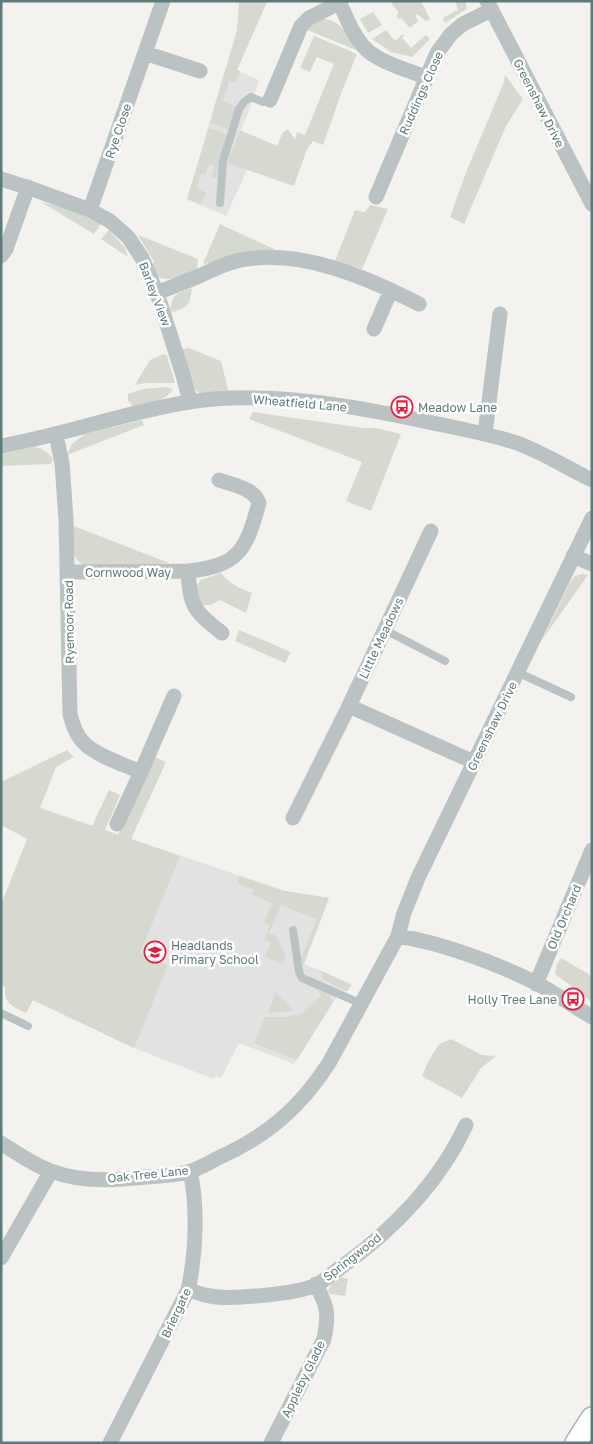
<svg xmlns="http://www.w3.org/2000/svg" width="593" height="1444" font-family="'Golos Text',sans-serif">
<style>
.built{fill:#e1e2e1}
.green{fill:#d6d9cf}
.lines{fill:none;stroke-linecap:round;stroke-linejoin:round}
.secondary-casing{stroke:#aab5b6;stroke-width:24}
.lane{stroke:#bac2c3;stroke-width:8}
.street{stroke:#bac2c3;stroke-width:15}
.secondary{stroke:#fff;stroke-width:21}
.labels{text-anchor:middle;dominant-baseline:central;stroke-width:5;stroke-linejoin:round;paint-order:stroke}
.street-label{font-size:12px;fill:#5e7a7b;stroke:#fff}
.poi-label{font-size:12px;fill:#5e7a7b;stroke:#fff;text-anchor:start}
</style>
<rect width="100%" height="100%" fill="#f4f2ef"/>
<!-- built -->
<path class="built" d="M 226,66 L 259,80 L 250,108 L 227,163 L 247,170 L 226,216 L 187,199 Z
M 40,808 L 285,891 L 329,898 L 304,964 L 322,971 L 321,977 L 324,980 L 341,990 L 294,1064 L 239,1043 L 221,1078 L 216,1076 L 214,1079 L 134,1048 L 1,985 L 1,905 Z"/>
<!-- green -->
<path class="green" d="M 239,1 L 269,1 L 267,2 L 237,70 L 240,71 L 236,83 L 229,81 L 223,101 L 236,107 L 229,129 L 210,123 L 237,30 Z
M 390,1 L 421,1 L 430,19 L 426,21 L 417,14 L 415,15 L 418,21 L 410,28 L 401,18 L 399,19 L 396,16 L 399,13 Z
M 455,1 L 465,1 L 467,8 L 465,10 L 445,23 L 443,19 L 444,17 L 458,10 Z
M 373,12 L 382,25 L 368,33 L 360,19 Z
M 319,18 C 343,20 344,32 356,50 L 305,29 Z
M 386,30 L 395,41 L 403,34 L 404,36 L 402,38 L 411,48 L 426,35 L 430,39 L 412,57 L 391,52 L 372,39 Z
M 314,36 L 357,54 L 342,91 L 323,145 L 313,141 L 307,149 L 294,186 L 227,163 L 240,130 L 277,146 L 283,132 L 288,129 L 295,140 L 297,132 L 305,135 L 334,64 L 317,57 L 310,72 L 300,68 Z
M 505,75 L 523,99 L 506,126 L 464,224 L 450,217 L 467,170 L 504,82 Z
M 209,128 L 227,134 L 216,178 L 212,177 L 215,166 L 209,164 L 205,175 L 201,174 L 197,188 L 206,193 L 201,205 L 187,199 Z
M 41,202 L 63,207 L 79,212 L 101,224 L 94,234 Z
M 370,205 L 388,209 L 362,269 L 335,261 L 355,210 L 365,212 Z
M 220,224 L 274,249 L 275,251 L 203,264 Z
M 109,230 L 125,248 L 128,257 L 101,239 Z
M 138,235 L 198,259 L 197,269 C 181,276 172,283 155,276 L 151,266 L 154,262 Z
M 192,288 C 189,305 191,305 174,312 L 170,311 C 172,294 177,293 192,288 Z
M 188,348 L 221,361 L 228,390 L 224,395 L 201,394 L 193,389 L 181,354 L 183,349 Z
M 164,354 L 167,356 L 175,383 L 145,383 L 135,385 L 150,360 Z
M 165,387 L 173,389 C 162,404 149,403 132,406 L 128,400 L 128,394 L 143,389 Z
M 253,412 L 364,428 L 376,428 L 401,434 L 371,511 L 346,501 L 362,462 L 249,419 Z
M 142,420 L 144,425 L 67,455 L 72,444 L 85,434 Z
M 35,447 C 43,449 48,452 53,459 L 51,464 L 1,466 L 1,454 Z
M 71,525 L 169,563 L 96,566 C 92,566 87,566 84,565 C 69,558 72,538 71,525 Z
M 221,573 C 229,584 240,588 252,593 L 246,613 L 220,600 L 211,605 L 201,605 L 194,588 L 201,580 Z
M 583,574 L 588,575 L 542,640 L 569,584 L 575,576 Z
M 239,630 L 291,652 L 285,663 L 235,641 Z
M 67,750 L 74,757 L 56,767 L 40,808 L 92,826 L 109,790 L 120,795 L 105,830 L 118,835 L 155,757 L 166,762 L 131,839 L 180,856 L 140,953 L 168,965 L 134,1048 L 33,1000 L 26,1013 C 12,1007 4,1003 5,987 L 1,985 L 1,905 L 27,839 L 1,825 L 1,782 Z
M 240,876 L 285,891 L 329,898 L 304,964 L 300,961 L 317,919 L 281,905 L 269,933 L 275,935 L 286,955 L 283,964 L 265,957 L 271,943 L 264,940 L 270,926 L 264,923 L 272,903 L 252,895 L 254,890 L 237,883 Z
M 561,958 L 592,976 L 592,1002 L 555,974 L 556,966 Z
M 322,971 L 352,985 L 347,991 L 344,991 L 324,980 L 321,977 Z
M 317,989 L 328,994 L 333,1002 L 297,1060 L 254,1043 L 265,1017 L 285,1017 L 301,1014 L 321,996 Z
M 276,992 L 294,1011 L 268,1013 Z
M 451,1039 L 482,1055 L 496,1056 L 481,1068 L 462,1098 L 422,1076 L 429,1060 L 439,1044 Z
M 339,1277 L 348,1279 L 345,1296 L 330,1294 L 328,1291 L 332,1282 Z"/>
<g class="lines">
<!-- secondary casing -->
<g class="secondary-casing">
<path id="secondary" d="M 576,1443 L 592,1418"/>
</g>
<!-- lane -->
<path class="lane" d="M 220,203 L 223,161 L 239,109 L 244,102 L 251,97 L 263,102 L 270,100
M 385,630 L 445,661
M 517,672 L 571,697
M 293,930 L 299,972 L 302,978 L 362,1004
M 1,1013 L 28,1026"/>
<!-- street -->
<path class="street" d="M 339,1 C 346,17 352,33 363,46 C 375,61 407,70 426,77
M 487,1 L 592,204
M 145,53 L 200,71
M 270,100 L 301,26 L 309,18 L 339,3
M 1,179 L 35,190 L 90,210 L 110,221 L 128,237 L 142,258 L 157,293 L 183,375 L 190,402
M 376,197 L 437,53 L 451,34 L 463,24 L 491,10
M 90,210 L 163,1
M 1,256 L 6,249 L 28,187
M 157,293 C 171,287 185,282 199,276 C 213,270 227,262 241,260 C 300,248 368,278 419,304
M 374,329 L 391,290
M 485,434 L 500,314
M 56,435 L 62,463 L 66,519 L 70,714 C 73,725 76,735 84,743 C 95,755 125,765 141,772 L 174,696
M 1,446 C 65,435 125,412 189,402 C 268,390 355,406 433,423 C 461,429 490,434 517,443 C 544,453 567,468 592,480
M 573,556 L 592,564
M 188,571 C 190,607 194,611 222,633
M 68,572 L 188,571 C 239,566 246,550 259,503 C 254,488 233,485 219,480
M 349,706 L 474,762
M 293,818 L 349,706 L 431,531
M 117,824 L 141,772
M 398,936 C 442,943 496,963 536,983 C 555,993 573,1006 592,1017
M 536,984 L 592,850
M 1,1143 C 17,1153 33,1165 51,1171 C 77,1181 107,1181 134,1178 C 152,1176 173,1177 191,1171 C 200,1168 209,1163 218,1158 C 267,1136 300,1108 329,1063 L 398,936 L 404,913 L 418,878 L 592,518
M 1,1258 L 51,1171
M 188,1290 C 195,1292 203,1295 210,1296 C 232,1300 296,1294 316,1285 C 326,1280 335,1271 344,1265 C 394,1229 440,1181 466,1125
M 110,1443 L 188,1290 C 196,1255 198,1206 190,1171
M 271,1443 L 324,1339 C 329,1314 328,1308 316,1284"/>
<!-- secondary -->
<use href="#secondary" class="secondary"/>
</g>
<!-- icons -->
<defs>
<g id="bus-ring" transform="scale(1.125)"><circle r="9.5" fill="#fff" stroke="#e51f41" stroke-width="1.5"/><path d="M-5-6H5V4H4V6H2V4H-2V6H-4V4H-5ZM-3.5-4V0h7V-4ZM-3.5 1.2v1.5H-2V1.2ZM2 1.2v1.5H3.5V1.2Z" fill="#e51f41"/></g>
<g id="school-ring" transform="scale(1.125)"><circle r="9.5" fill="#fff" stroke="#e51f41" stroke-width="1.5"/><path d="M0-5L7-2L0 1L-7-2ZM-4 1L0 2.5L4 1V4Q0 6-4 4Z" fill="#e51f41"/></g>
</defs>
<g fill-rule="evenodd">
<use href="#bus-ring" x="402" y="407"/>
<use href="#school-ring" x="155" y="952"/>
<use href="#bus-ring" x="573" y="999"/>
</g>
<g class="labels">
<!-- street labels -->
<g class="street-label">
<text transform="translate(421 93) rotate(-66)">Ruddings Close</text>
<text transform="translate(539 103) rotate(63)">Greenshaw Drive</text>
<text transform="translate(118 131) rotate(-71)">Rye Close</text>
<text transform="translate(155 294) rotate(69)">Barley View</text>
<text transform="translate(300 403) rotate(5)">Wheatfield Lane</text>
<text x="128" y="572">Cornwood Way</text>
<text transform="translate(69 622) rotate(-91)">Ryemoor Road</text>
<text transform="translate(381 638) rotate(-65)">Little Meadows</text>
<text transform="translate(492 726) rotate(-64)">Greenshaw Drive</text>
<text transform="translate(564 917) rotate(-67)">Old Orchard</text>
<text transform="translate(148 1174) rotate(-6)">Oak Tree Lane</text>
<text transform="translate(352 1257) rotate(-38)">Springwood</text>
<text transform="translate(176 1313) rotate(-65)">Briergate</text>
<text transform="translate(303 1379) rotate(-64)">Appleby Glade</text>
</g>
<!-- poi labels -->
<g class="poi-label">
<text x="418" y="407">Meadow Lane</text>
<text x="171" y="945">Headlands<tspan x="171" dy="14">Primary School</tspan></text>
<text x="557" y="999" text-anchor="end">Holly Tree Lane</text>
</g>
</g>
<!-- border -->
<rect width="593" height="1444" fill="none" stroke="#5e7a7b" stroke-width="5"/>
</svg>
